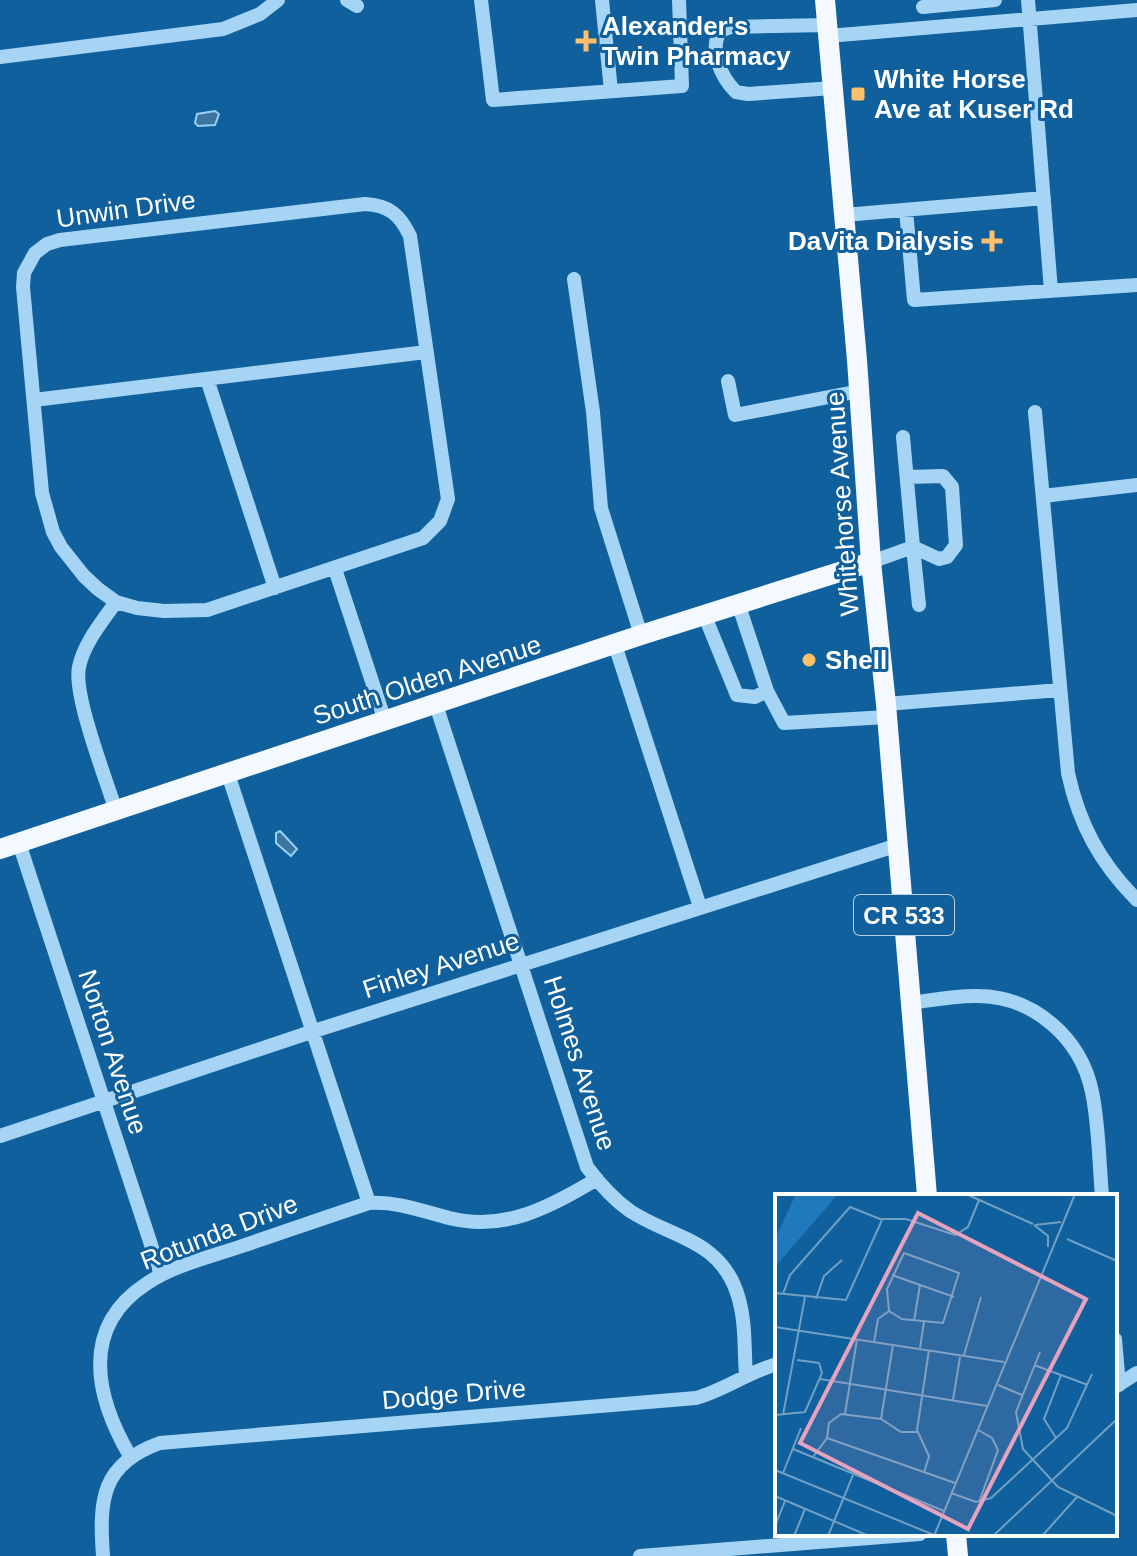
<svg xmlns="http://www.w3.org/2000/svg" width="1137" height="1556" font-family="Helvetica,sans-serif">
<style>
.water{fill:#3c75a0;stroke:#96d1f9;stroke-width:2}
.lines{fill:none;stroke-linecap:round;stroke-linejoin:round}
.minor{stroke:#a5d4f5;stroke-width:14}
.major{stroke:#f3f9ff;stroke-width:20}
.poi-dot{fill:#ffc069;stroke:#10609d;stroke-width:3}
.labels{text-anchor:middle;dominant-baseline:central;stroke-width:6;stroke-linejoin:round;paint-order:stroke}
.shield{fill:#10609d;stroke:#b7cfe2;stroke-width:2}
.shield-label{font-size:24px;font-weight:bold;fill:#fff}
.poi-label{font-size:26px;font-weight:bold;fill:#fff;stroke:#10609d;text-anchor:start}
.street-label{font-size:26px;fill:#fff;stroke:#10609d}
.inset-road{fill:none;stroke:#70a0c4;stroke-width:2}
.view{fill:#e7a3bd;fill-opacity:0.15;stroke:#e7a3bd;stroke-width:4}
.inset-edge{fill:none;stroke:#fff;stroke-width:4}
</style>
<rect width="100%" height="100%" fill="#10609d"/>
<!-- water -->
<path class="water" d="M 215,111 L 219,114 L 215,125 L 198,126 L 195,123 L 197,114 Z
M 280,831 L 297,849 L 291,856 L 276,843 L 276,833 Z"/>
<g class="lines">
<!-- minor -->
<path class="minor" d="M 347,0 L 357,6
M 481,0 L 493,100 L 682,86 L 679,0
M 602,0 L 611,91
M 1028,0 L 1051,291
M 923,7 L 995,0
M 827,25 L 731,27 L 720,31 C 709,51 721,77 736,92 L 748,94 L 833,88
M 828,36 L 1137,10
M 0,57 L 223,29 L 260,14 L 278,0
M 365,204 C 389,205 400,215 410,236 L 448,499 L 440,521 L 423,538 L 207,610 L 164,611 L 137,608 L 116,602 L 98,589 L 84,576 L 61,547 L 53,532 L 42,493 L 23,287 L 24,273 L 35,253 L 47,244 L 60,240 Z
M 906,210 L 914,300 L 1137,285
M 844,215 L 1044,198
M 574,279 L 593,412 L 601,508 L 641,635
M 207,379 L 275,588
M 728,381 L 735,415 L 860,391
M 34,400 L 426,352
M 1035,412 L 1068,773 C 1079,824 1100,863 1137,900
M 907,477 L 943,476 L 952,487 L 956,545 L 947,557 L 939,559 L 913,547
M 1043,496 L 1137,485
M 913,547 L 919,605
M 871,562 L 913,547 L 903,437
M 335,569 L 385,721
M 704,614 L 737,695 L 755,697 L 767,691 L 738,603
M 615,645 L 700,907
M 767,691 L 784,723 L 887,717
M 886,704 L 1060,690
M 436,705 L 587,1167 C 599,1183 613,1199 630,1211 C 671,1238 721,1239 738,1296 C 746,1322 744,1349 746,1376
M 228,774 L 369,1203
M 116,811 C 106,779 73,695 79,667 C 84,643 102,622 116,602
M 19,843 L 161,1275
M 911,1003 C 933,1000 956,995 979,996 C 1034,997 1081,1038 1092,1092 C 1099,1125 1099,1162 1102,1196
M 0,1136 L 311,1032 L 898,845
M 1115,1339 L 1119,1385
M 1115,1387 L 1137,1373
M 130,1456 C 96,1398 79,1328 146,1284 C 174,1265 210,1257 242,1246 C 284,1232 326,1217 369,1203 C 396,1201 422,1211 449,1218 C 505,1232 550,1207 597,1179
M 103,1556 C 99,1500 101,1464 160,1443 L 696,1398 C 725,1390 748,1372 777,1364
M 640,1556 L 920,1534"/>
<!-- major -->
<path class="major" d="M 825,0 L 857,360 L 871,562 L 886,704 L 927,1196
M 0,849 L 641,635 L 871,562
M 956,1534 L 958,1556"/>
</g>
<!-- markers -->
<g class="poi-dot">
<path d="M582 29h8v8h8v8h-8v8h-8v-8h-8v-8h8z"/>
<rect x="850" y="86" width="16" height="16" rx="4"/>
<path d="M988 229h8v8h8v8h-8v8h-8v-8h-8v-8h8z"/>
<circle cx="809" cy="660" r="8"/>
</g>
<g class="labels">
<!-- shield labels -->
<rect class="shield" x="854" y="895" width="100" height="40" rx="6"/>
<g class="shield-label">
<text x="904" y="915">CR 533</text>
</g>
<!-- poi labels -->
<g class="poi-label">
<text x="602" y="26">Alexander's<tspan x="602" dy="30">Twin Pharmacy</tspan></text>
<text x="874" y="79">White Horse<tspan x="874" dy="30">Ave at Kuser Rd</tspan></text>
<text x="974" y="241" text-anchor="end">DaVita Dialysis</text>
<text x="825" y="660">Shell</text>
</g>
<!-- street labels -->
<g class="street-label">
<text transform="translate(126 209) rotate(-8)">Unwin Drive</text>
<text transform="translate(842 504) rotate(-94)">Whitehorse Avenue</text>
<text transform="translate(427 680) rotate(-18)">South Olden Avenue</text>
<text transform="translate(441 965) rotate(-18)">Finley Avenue</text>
<text transform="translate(113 1052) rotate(72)">Norton Avenue</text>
<text transform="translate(580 1063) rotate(72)">Holmes Avenue</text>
<text transform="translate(219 1232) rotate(-21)">Rotunda Drive</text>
<text transform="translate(454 1394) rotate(-5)">Dodge Drive</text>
</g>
</g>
<!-- overview -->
<g transform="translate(775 1194)">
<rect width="342" height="342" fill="#10609d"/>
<path d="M 21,0 L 63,0 L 0,73 L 0,45 Z" fill="#1e7abb"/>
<path class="inset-road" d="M 191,0 L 258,30M 259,31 L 273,42 L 273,53M 260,31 L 286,28M 292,45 L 342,67M 129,59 L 184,79 L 168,129 L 127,125 L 114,117 L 112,95 ZM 117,81 L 179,103M 0,99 L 71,106 L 107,26M 8,100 L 15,81 L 75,13 L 105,25 L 131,25 L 180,41 L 193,33 L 204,6M 41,105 L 49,82 L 67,66M 139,127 L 145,91M 0,133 L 229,168M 99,148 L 103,125 L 114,117M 145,154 L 149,128M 265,158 L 241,218 L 248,255 L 283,293 L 342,322M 189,161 L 206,103M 259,171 L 313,191M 45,185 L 212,212M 223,191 L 247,201M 178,206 L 185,163M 70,220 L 82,145M 0,221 L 30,218 L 47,179 L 44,169 L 22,166M 8,221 L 30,103M 106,225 L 118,151M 203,236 L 217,244 L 223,256 L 204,308M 52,244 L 180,289M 281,244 L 269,225 L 286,181M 18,255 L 169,317M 38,263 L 52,244 L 54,229 L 66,220 L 106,225 L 126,238 L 142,238M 0,276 L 159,341M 8,279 L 26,234M 149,279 L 154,262 L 142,236 L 154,156M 176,299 L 201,308 L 216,304 L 292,234 L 317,180M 0,302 L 94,342M 0,332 L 10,307M 19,342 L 30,315M 53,342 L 78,281M 159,342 L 300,0M 218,342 L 342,225M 267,342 L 302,303"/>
<path class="view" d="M 143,19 L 311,105 L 193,335 L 25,249 Z"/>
<rect width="342" height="342" class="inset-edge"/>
</g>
</svg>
